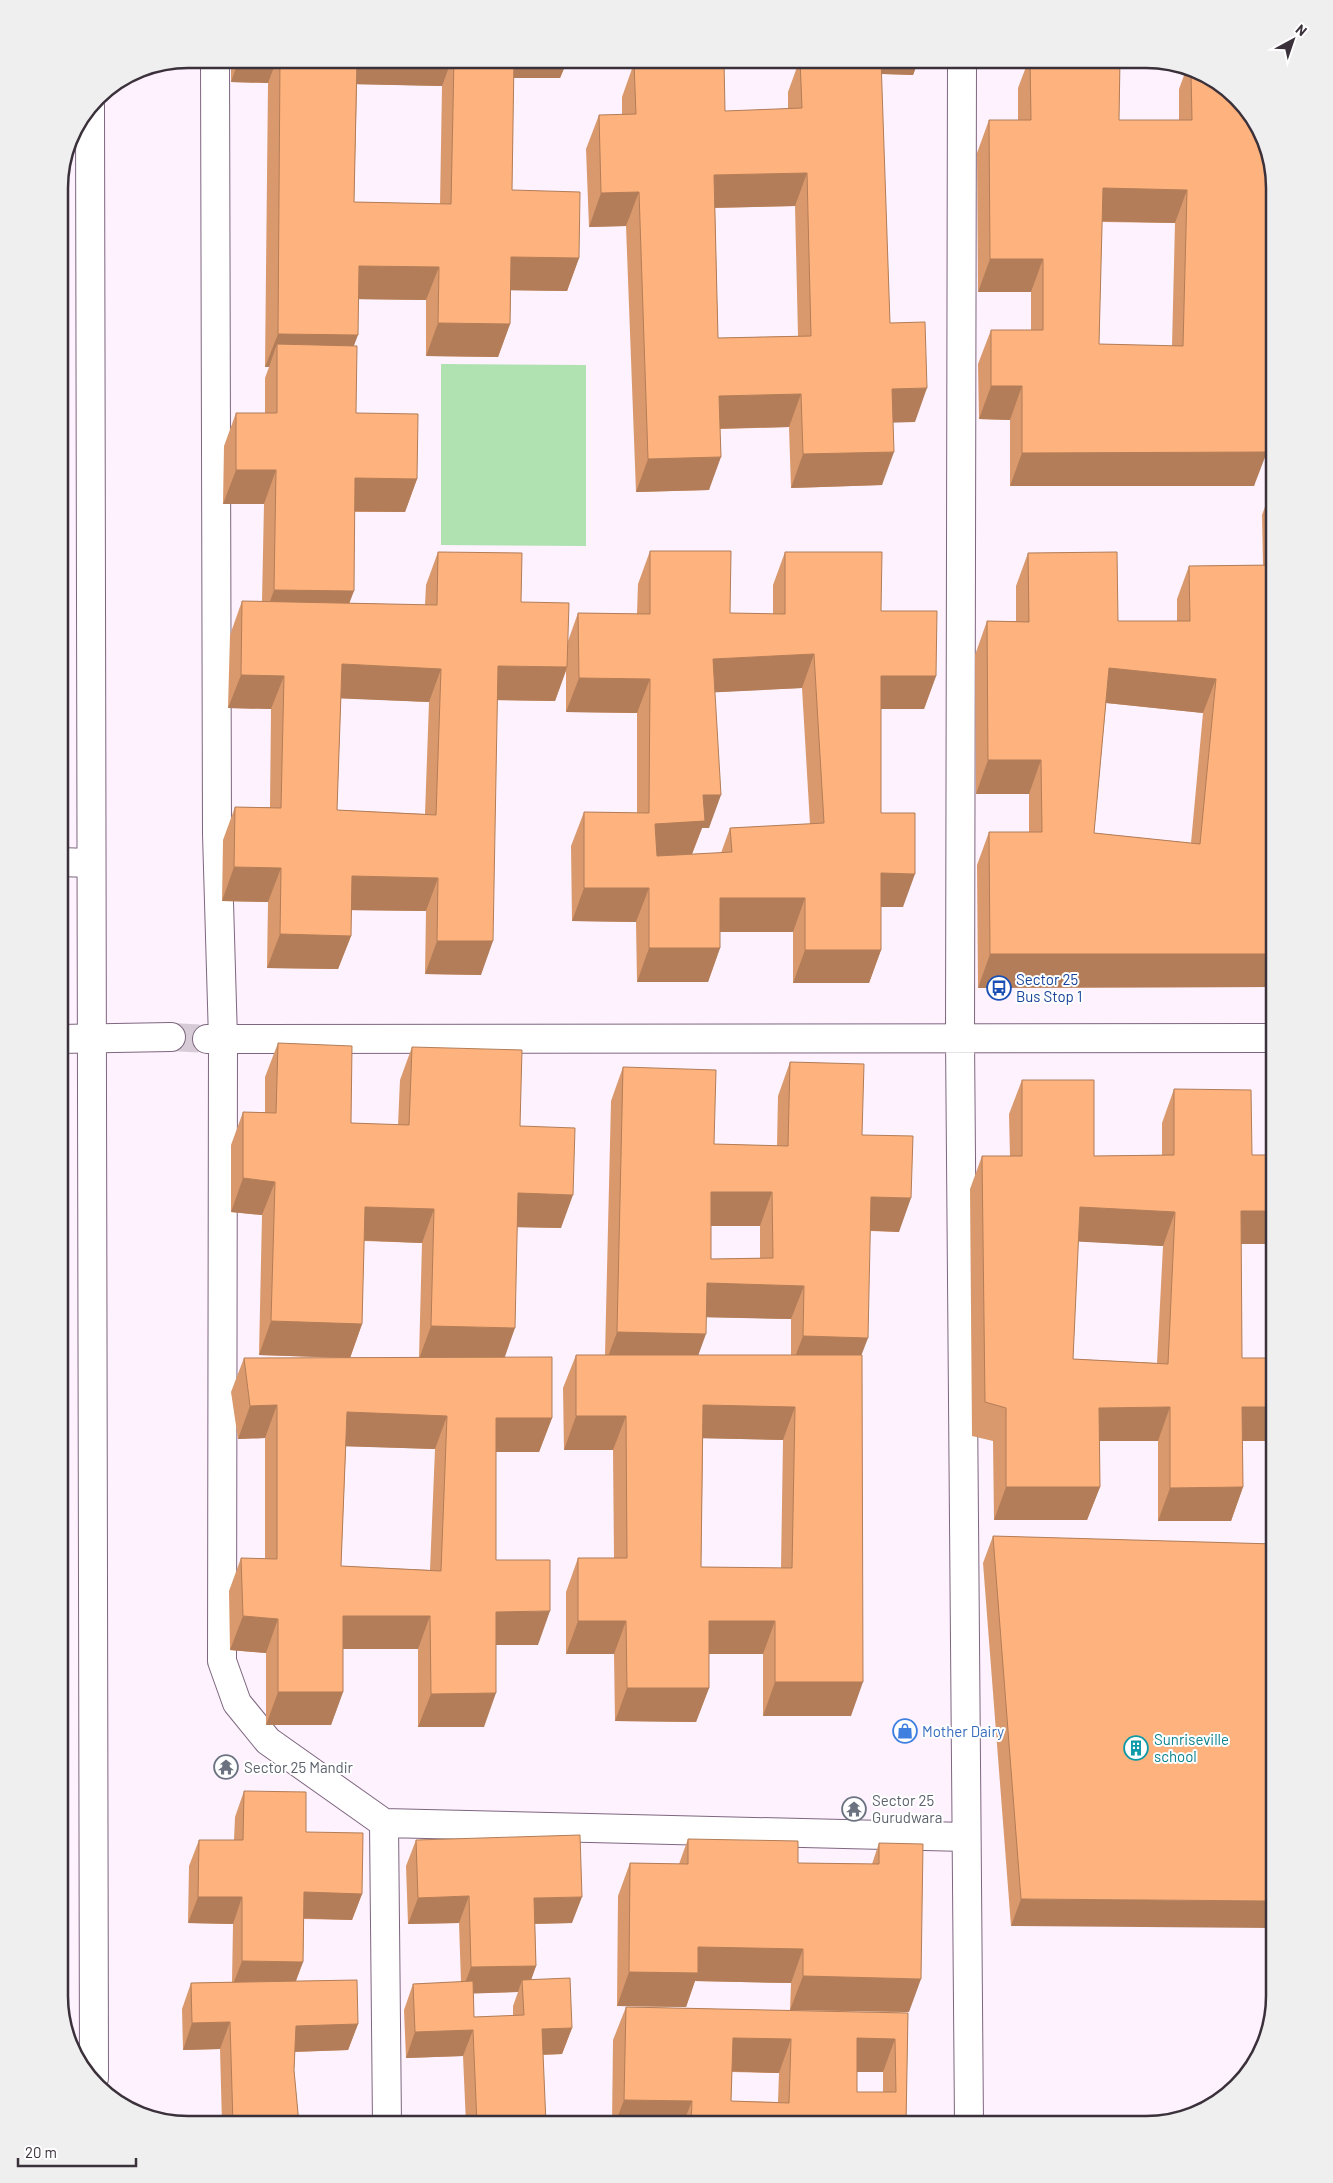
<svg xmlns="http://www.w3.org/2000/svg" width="1333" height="2183" font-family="Barlow,sans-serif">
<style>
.green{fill:#afe2b0}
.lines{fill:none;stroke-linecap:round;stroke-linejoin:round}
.minor-tunnel{stroke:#d6cbd7;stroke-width:28;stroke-dasharray:28 14;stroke-linecap:butt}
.minor-casing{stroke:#7e667f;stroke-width:30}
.tertiary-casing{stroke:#7e667f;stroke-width:30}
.minor{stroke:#fff;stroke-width:28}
.tertiary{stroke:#fff;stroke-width:28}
.wall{fill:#da996c;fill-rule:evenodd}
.shaded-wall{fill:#b27d58}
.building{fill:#feb27d;stroke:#b27d58;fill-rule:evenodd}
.labels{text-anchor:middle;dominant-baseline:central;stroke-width:4;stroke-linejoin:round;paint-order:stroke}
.transit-label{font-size:15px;fill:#164399;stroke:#fff;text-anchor:start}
.shop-label{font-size:15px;fill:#366cbe;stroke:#fff;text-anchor:start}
.culture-label{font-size:15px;fill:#0d838f;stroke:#fff;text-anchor:start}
.worship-label{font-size:15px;fill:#5b616d;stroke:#fff;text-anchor:start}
.rim{fill:none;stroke:#3b313b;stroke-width:2.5}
</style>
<rect width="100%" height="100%" fill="#fdf2fe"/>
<!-- green -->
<path class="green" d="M 441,364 L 586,365 L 586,546 L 441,545 Z"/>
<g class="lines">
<!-- minor-tunnel -->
<path class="minor-tunnel" d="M 171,1037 L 207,1039"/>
<!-- minor casing -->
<g class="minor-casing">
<path id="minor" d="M 215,59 L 217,834 L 223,1039 L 222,1661 L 237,1703 L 268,1741 L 384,1823 L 966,1837
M 962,59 L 960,1038 L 969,2124
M 59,862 L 91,863
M 59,1039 L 171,1037
M 207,1039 L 1274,1038
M 384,1823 L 387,2124"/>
</g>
<!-- tertiary casing -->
<g class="tertiary-casing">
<path id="tertiary" d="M 90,106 L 94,2078"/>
</g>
<!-- minor -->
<use href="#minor" class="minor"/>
<!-- tertiary -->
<use href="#tertiary" class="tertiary"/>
</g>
<!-- wall -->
<path class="wall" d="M 231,59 L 568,59 L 560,78 L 513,78 L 512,190 L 579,258 L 567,291 L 511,290 L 510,324 L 498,357 L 426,356 L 426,300 L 358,299 L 354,345 L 356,413 L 417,479 L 405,512 L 354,512 L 349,603 L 425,605 L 426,585 L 438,552 L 521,602 L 568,641 L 578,613 L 637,614 L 638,584 L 650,551 L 730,613 L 773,614 L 773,585 L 785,552 L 881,611 L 936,676 L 924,709 L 881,709 L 881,813 L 903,907 L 881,907 L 881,950 L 869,983 L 793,983 L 793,932 L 720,932 L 720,948 L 708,982 L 637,982 L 636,922 L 572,921 L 571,846 L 584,812 L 637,813 L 637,713 L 566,712 L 566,671 L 555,701 L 497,700 L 481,975 L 425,974 L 426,911 L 351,910 L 351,936 L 338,969 L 267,968 L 268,902 L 222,901 L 223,840 L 235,807 L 270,807 L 271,709 L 228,708 L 230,635 L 242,601 L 262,601 L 264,504 L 223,504 L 224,446 L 236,413 L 265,413 L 265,378 L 269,367 L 265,367 L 268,83 L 231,82 ZM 357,84 L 442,86 L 440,204 L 354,202 ZM 802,688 L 810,824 L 730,828 L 721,853 L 692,854 L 702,828 L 709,828 L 715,692 ZM 341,698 L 429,702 L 425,814 L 337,810 Z
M 797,59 L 919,59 L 913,75 L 881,74 L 890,323 L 915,422 L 893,422 L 882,485 L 791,488 L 789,427 L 720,429 L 709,490 L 636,492 L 626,226 L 589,227 L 586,149 L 599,115 L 622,115 L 622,97 L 634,63 L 725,111 L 788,109 L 788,92 L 797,67 ZM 795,206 L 798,336 L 718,338 L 715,208 Z
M 1029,59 L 1120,59 L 1119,120 L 1179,120 L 1179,89 L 1186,70 L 1217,80 L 1274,187 L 1274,432 L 1267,432 L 1254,486 L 1010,486 L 1010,420 L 979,419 L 978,364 L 991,330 L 1031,330 L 1031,292 L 978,292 L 977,153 L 989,120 L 1018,120 L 1018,88 ZM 1102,222 L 1175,223 L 1172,346 L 1099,344 Z
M 1274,482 L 1274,721 L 1273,721 L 1274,822 L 1274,987 L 978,988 L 977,865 L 989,832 L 1029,832 L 1029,794 L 976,794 L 975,655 L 987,621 L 1016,621 L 1016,586 L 1028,553 L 1118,621 L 1177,621 L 1177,599 L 1189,566 L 1263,565 L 1262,515 ZM 1106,703 L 1203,713 L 1191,843 L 1094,833 Z
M 278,1043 L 351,1123 L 398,1125 L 400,1080 L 412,1047 L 520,1126 L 561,1228 L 517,1227 L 505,1357 L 552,1418 L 539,1452 L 496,1452 L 496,1560 L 538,1645 L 496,1645 L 484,1727 L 418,1727 L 418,1649 L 343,1649 L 343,1692 L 331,1725 L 266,1725 L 266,1653 L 230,1650 L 229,1591 L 241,1558 L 265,1559 L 265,1438 L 238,1439 L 231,1392 L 244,1358 L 419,1358 L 422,1243 L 364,1241 L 362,1324 L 350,1358 L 259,1355 L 262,1215 L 231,1212 L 231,1145 L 243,1112 L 265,1112 L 265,1077 ZM 346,1446 L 435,1449 L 430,1570 L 341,1566 Z
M 790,1062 L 862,1135 L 899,1232 L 870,1231 L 861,1355 L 851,1716 L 763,1716 L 763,1654 L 709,1654 L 709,1688 L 696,1722 L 615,1721 L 614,1654 L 566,1654 L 566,1592 L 578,1558 L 614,1558 L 613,1450 L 564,1450 L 563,1388 L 576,1355 L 605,1355 L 611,1101 L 623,1067 L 714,1144 L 777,1146 L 778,1096 ZM 711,1226 L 760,1226 L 760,1258 L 711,1259 ZM 706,1317 L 791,1319 L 791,1355 L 698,1355 ZM 703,1438 L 783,1440 L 781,1568 L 701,1567 Z
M 1022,1080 L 1094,1156 L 1162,1155 L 1162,1123 L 1174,1089 L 1252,1155 L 1274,1155 L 1274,1244 L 1241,1244 L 1242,1358 L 1274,1358 L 1274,1441 L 1242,1441 L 1243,1487 L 1231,1521 L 1158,1521 L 1158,1441 L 1099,1441 L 1100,1487 L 1087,1520 L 994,1520 L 993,1441 L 972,1436 L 970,1189 L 982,1156 L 1010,1156 L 1009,1114 ZM 1078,1241 L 1163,1246 L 1157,1363 L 1073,1359 Z
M 993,1536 L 1274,1544 L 1011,1926 L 983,1563 Z
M 244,1791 L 306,1832 L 362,1894 L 352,1920 L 304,1919 L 303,1962 L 296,1981 L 358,2024 L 348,2050 L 295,2052 L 294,2070 L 299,2124 L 222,2124 L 220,2049 L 183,2050 L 182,2009 L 191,1983 L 232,1982 L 233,1924 L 188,1923 L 189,1866 L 199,1840 L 234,1840 L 235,1817 Z
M 688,1839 L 798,1863 L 872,1864 L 879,1843 L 909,2012 L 790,2010 L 791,1983 L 695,1981 L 686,2007 L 617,2006 L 618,1896 L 630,1863 L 679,1864 Z
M 416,1840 L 572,1923 L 535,1924 L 536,1966 L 531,1979 L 572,2028 L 562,2054 L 543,2055 L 546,2124 L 466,2124 L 463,2056 L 406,2058 L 404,2010 L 413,1984 L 461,1982 L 459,1923 L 408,1924 L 406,1866 ZM 518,1992 L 513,2006 L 513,2016 L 474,2017 L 473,1993 Z
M 626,2007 L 908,2013 L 906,2124 L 612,2124 L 613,2040 ZM 732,2072 L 779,2073 L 778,2102 L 731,2101 ZM 857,2072 L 883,2072 L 883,2092 L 857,2092 Z"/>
<!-- shaded-wall -->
<path class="shaded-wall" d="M 239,59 L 277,59 L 268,83 L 231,82 Z
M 354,59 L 452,59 L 442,86 L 345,84 Z
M 508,59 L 568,59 L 560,78 L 502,78 Z
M 801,59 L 919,59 L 913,75 L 800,71 Z
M 807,173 L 795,206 L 702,208 L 714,175 Z
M 1103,188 L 1187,190 L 1175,223 L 1090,221 Z
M 639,192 L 626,226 L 589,227 L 601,193 Z
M 511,257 L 579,258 L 567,291 L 499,290 Z
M 990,259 L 1043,259 L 1031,292 L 978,292 Z
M 359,266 L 439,267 L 426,300 L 347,299 Z
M 438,323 L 510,324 L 498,357 L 426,356 Z
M 278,334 L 358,335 L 345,369 L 277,344 L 269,367 L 265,367 Z
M 991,386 L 1022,386 L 1010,420 L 979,419 Z
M 927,388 L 915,422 L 880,423 L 892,389 Z
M 801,394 L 789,427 L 706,429 L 719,396 Z
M 1267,399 L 1274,399 L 1274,432 L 1254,432 Z
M 894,452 L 882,485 L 791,488 L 803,454 Z
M 1267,452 L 1254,486 L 1010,486 L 1022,453 Z
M 721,457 L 709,490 L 636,492 L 648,459 Z
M 236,470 L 276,470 L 264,504 L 223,504 Z
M 355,478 L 417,479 L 405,512 L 342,511 Z
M 274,590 L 354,591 L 341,625 L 262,624 Z
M 814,654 L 802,688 L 701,693 L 713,659 Z
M 342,664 L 441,669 L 429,702 L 330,698 Z
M 498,666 L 567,667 L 555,701 L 486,700 Z
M 1109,668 L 1216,679 L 1203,713 L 1097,702 Z
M 241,675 L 284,676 L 271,709 L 228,708 Z
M 881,676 L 936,676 L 924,709 L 869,709 Z
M 579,678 L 650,679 L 637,713 L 566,712 Z
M 1273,687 L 1274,687 L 1274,721 L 1261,721 Z
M 988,760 L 1041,760 L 1029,794 L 976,794 Z
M 703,795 L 721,795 L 709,828 L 702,828 L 692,854 L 643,857 L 655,824 Z
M 234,867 L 281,868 L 268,902 L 222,901 Z
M 881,873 L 915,874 L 903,907 L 869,907 Z
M 352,876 L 438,878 L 426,911 L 340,910 Z
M 584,888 L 649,888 L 636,922 L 572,921 Z
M 720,898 L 805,898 L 793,932 L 708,932 Z
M 280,934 L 351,936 L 338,969 L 267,968 Z
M 437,941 L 493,941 L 481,975 L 425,974 Z
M 649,948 L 720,948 L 708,982 L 637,982 Z
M 805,950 L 881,950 L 869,983 L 793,983 Z
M 990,954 L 1274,954 L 1274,987 L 978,988 Z
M 243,1178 L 275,1182 L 262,1215 L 231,1212 Z
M 711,1192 L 772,1192 L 760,1226 L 699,1226 Z
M 518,1193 L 573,1195 L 561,1228 L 506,1227 Z
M 871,1197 L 911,1198 L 899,1232 L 859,1230 Z
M 365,1207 L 434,1209 L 422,1243 L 353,1240 Z
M 1080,1207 L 1175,1212 L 1163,1246 L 1067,1241 Z
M 1241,1211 L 1274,1211 L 1274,1244 L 1228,1244 Z
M 707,1283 L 804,1286 L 791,1319 L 695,1317 Z
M 271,1321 L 362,1324 L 350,1358 L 259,1355 Z
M 431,1326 L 515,1328 L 503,1362 L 419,1359 Z
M 617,1332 L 706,1334 L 694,1367 L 605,1365 Z
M 803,1336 L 868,1338 L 855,1372 L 790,1370 Z
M 277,1405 L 265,1438 L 238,1439 L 250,1406 Z
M 703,1405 L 795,1407 L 783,1440 L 691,1438 Z
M 1170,1407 L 1158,1441 L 1087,1441 L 1099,1408 Z
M 1242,1407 L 1274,1407 L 1274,1441 L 1230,1441 Z
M 347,1412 L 447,1416 L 435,1449 L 335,1446 Z
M 576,1416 L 626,1416 L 613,1450 L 564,1450 Z
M 496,1418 L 552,1418 L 539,1452 L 484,1452 Z
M 1006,1487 L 1100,1487 L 1087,1520 L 994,1520 Z
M 1243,1487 L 1231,1521 L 1158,1521 L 1170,1488 Z
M 550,1611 L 538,1645 L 484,1645 L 496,1612 Z
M 243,1616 L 278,1619 L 266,1653 L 230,1650 Z
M 343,1616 L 430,1616 L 418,1649 L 330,1649 Z
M 578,1621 L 626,1621 L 614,1654 L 566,1654 Z
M 709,1621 L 775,1621 L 763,1654 L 696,1654 Z
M 775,1682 L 863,1682 L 851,1716 L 763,1716 Z
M 627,1688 L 709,1688 L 696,1722 L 615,1721 Z
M 278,1692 L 343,1692 L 331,1725 L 266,1725 Z
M 496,1693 L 484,1727 L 418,1727 L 431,1694 Z
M 304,1892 L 362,1894 L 352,1920 L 295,1918 Z
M 469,1896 L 459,1923 L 408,1924 L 418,1898 Z
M 198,1897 L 242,1897 L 233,1924 L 188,1923 Z
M 582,1897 L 572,1923 L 525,1924 L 534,1898 Z
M 1021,1899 L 1274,1901 L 1274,1928 L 1011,1926 Z
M 698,1947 L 803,1949 L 791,1983 L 695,1981 L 686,2007 L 617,2006 L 629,1972 Z
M 242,1961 L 303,1962 L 293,1988 L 232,1987 Z
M 536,1966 L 527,1992 L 522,1980 L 518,1992 L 461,1994 L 471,1967 Z
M 803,1976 L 921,1979 L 909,2012 L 790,2010 Z
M 230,2022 L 220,2049 L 183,2050 L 192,2023 Z
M 358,2024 L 348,2050 L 287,2052 L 296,2026 Z
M 572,2028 L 562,2054 L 532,2055 L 542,2029 Z
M 473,2030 L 463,2056 L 406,2058 L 415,2032 Z
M 733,2038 L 791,2039 L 779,2073 L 721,2071 Z
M 857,2038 L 895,2039 L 883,2072 L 845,2072 Z
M 624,2100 L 692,2101 L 683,2124 L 615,2124 Z"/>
<!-- building -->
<path class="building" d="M 280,59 L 357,59 L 354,202 L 451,204 L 454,59 L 514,59 L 512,190 L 580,192 L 579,258 L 511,257 L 510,324 L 438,323 L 439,267 L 359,266 L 358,335 L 278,334 Z
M 800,59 L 881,59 L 890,323 L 925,322 L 927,388 L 892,389 L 894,452 L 803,454 L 801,394 L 719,396 L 721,457 L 648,459 L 639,192 L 601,193 L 599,115 L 636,114 L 634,63 L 724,61 L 725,111 L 802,108 ZM 807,173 L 811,336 L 718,338 L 714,175 Z
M 1030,59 L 1120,59 L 1119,120 L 1192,120 L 1191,72 L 1217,80 L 1261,130 L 1274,187 L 1274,399 L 1267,399 L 1267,452 L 1022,453 L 1022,386 L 991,386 L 991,330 L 1043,330 L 1043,259 L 990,259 L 989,120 L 1031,120 ZM 1103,188 L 1187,190 L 1183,346 L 1099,344 Z
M 277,344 L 357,346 L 356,413 L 418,414 L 417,479 L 355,478 L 354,591 L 274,590 L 276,470 L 236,470 L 236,413 L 277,413 Z
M 650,551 L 731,551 L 730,613 L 785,614 L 785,552 L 882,552 L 881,611 L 937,611 L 936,676 L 881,676 L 881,813 L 915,813 L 915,874 L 881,873 L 881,950 L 805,950 L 805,898 L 720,898 L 720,948 L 649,948 L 649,888 L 584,888 L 584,812 L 649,813 L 650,679 L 579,678 L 578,613 L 650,614 ZM 814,654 L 824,823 L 730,828 L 732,852 L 657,856 L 655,824 L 705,821 L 703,795 L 721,795 L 713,659 Z
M 438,552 L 522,553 L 521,602 L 569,603 L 567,667 L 498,666 L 493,941 L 437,941 L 438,878 L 352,876 L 351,936 L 280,934 L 281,868 L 234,867 L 235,807 L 281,808 L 284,676 L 241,675 L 242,601 L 437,605 ZM 342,664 L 441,669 L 436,815 L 337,810 Z
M 1117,552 L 1118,621 L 1190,621 L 1189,566 L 1274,565 L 1274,687 L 1273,687 L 1274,822 L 1274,954 L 990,954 L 989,832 L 1042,832 L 1041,760 L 988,760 L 987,621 L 1029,622 L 1028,553 ZM 1109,668 L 1216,679 L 1200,844 L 1094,833 Z
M 278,1043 L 352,1046 L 351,1123 L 409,1125 L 412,1047 L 522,1050 L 520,1126 L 575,1128 L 573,1195 L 518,1193 L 515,1328 L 431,1326 L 434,1209 L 365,1207 L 362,1324 L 271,1321 L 275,1182 L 243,1178 L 243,1112 L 276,1113 Z
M 790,1062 L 864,1064 L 862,1135 L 913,1136 L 911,1198 L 871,1197 L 868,1338 L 803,1336 L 804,1286 L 707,1283 L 706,1334 L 617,1332 L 623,1067 L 716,1070 L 714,1144 L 788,1146 ZM 711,1192 L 772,1192 L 773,1258 L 711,1259 Z
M 1022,1080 L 1094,1080 L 1094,1156 L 1174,1155 L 1174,1089 L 1251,1090 L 1252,1155 L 1274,1155 L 1274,1211 L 1241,1211 L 1242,1358 L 1274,1358 L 1274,1407 L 1242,1407 L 1243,1487 L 1170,1488 L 1170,1407 L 1099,1408 L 1100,1487 L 1006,1487 L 1006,1408 L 985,1402 L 982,1156 L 1022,1156 ZM 1080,1207 L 1175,1212 L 1168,1364 L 1073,1359 Z
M 576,1355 L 862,1355 L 863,1682 L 775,1682 L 775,1621 L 709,1621 L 709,1688 L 627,1688 L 626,1621 L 578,1621 L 578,1558 L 627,1558 L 626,1416 L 576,1416 ZM 703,1405 L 795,1407 L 792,1568 L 701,1567 Z
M 552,1357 L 552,1418 L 496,1418 L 496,1560 L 550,1560 L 550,1611 L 496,1612 L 496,1693 L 431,1694 L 430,1616 L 343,1616 L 343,1692 L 278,1692 L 278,1619 L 243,1616 L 241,1558 L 277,1559 L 277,1405 L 250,1406 L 244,1358 ZM 347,1412 L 447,1416 L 441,1571 L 341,1566 Z
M 993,1536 L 1274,1544 L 1274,1901 L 1021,1899 Z
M 244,1791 L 306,1792 L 306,1832 L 363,1833 L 362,1894 L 304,1892 L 303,1962 L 242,1961 L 242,1897 L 198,1897 L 199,1840 L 243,1840 Z
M 580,1835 L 582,1897 L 534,1898 L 536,1966 L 471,1967 L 469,1896 L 418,1898 L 416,1840 Z
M 688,1839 L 798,1841 L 798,1863 L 879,1864 L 879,1843 L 923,1844 L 921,1979 L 803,1976 L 803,1949 L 698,1947 L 698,1973 L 629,1972 L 630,1863 L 688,1864 Z
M 570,1978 L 572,2028 L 542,2029 L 546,2124 L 477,2124 L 473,2030 L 415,2032 L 413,1984 L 473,1981 L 474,2017 L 524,2015 L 522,1980 Z
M 357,1980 L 358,2024 L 296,2026 L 294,2070 L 299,2124 L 233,2124 L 230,2022 L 192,2023 L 191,1983 Z
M 626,2007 L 908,2013 L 906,2124 L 691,2124 L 692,2101 L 624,2100 ZM 733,2038 L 791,2039 L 789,2103 L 731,2101 ZM 857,2038 L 895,2039 L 896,2092 L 857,2092 Z"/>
<!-- icons -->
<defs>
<g id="bus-ring" transform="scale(1.25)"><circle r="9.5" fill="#fff" stroke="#1a4fb4" stroke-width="1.5"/><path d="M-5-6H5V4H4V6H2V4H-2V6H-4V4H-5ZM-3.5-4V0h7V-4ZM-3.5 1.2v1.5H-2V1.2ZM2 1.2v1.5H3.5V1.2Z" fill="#1a4fb4"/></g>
<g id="shop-ring" transform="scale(1.25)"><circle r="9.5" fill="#fff" stroke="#3f7fe0" stroke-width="1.5"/><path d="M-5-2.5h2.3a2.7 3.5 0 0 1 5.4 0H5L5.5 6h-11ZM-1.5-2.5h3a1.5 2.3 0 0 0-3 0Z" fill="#3f7fe0"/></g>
<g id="building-ring" transform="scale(1.25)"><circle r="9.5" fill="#fff" stroke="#0f9aa8" stroke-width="1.5"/><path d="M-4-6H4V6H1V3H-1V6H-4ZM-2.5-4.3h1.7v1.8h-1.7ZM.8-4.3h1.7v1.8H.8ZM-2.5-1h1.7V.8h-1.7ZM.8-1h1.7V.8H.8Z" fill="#0f9aa8"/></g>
<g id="temple-ring" transform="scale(1.25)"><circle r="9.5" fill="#fff" stroke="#6b7280" stroke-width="1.5"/><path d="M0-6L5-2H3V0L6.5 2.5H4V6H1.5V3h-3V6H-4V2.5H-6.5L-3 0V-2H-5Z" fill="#6b7280"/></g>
</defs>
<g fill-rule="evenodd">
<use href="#bus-ring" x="999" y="988"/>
<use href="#shop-ring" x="905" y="1731"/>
<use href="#building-ring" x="1136" y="1748"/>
<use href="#temple-ring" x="226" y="1767"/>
<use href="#temple-ring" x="854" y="1809"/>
</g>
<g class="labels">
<!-- transit labels -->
<g class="transit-label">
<text x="1016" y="979">Sector 25<tspan x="1016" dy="17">Bus Stop 1</tspan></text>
</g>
<!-- shop labels -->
<g class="shop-label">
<text x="922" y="1731">Mother Dairy</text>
</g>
<!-- culture labels -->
<g class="culture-label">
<text x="1154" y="1739">Sunriseville<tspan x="1154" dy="17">school</tspan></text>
</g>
<!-- worship labels -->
<g class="worship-label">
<text x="244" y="1767">Sector 25 Mandir</text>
<text x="872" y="1800">Sector 25<tspan x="872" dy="17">Gurudwara</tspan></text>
</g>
</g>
<!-- crop -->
<path d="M0 0H1333V2183H0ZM188 68H1146A120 120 0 0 1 1266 188V1996A120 120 0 0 1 1146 2116H188A120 120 0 0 1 68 1996V188A120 120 0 0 1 188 68Z" fill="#efefef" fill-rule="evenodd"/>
<path class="rim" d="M188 68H1146A120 120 0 0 1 1266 188V1996A120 120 0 0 1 1146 2116H188A120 120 0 0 1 68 1996V188A120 120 0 0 1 188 68Z"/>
<!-- north arrow -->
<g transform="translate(1293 40) rotate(40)" stroke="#ffffff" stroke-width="4" paint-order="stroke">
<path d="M0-4L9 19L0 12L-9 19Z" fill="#3b313b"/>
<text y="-8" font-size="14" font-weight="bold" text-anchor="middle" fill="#3b313b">N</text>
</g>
<!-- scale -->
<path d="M18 2158v8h118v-8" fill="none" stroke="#3b313b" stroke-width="2.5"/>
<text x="25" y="2158" font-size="15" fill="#3b313b" stroke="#ffffff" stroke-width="4" paint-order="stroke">20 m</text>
</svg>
